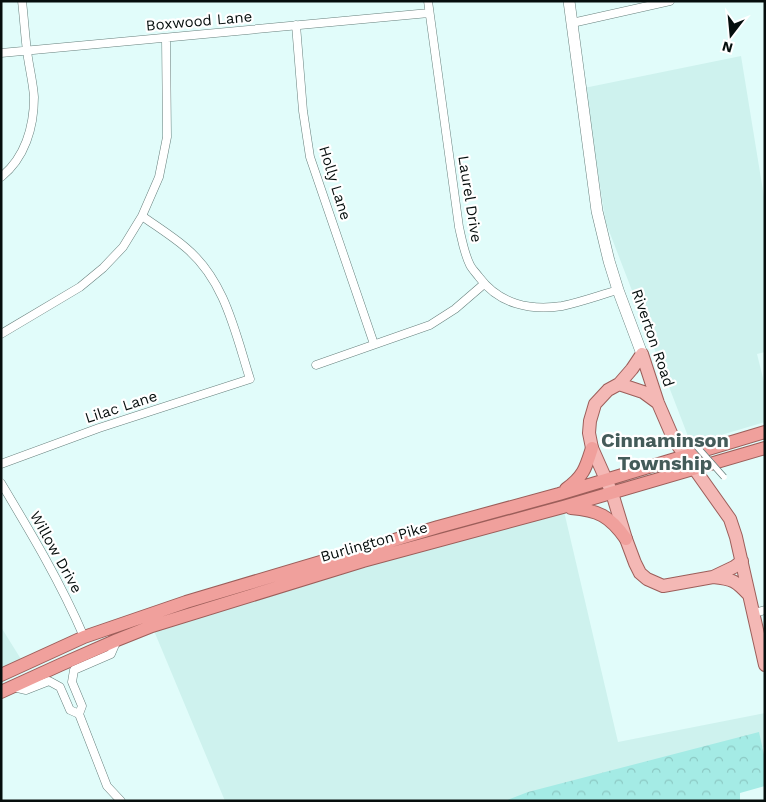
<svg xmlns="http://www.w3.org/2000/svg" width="766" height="802" font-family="'Work Sans',sans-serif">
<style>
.built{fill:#cef2ee}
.forest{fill:url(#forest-crowns)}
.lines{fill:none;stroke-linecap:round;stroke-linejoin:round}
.minor-casing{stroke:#67807d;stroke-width:9}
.secondary-casing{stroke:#67807d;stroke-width:12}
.primary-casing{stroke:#9c5e5a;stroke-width:14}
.trunk-casing{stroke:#9c5e5a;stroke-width:14}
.minor{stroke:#fff;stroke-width:8}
.secondary{stroke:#fff;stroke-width:11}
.primary{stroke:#f4b8b5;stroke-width:12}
.trunk{stroke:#f0a09c;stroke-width:12}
.pedestrian-bridge-casing{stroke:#67807d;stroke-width:7;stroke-linecap:butt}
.pedestrian-bridge{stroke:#fff;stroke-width:5.5}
.labels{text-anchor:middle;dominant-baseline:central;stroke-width:4.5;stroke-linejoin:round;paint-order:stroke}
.street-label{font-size:15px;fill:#060e0d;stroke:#fff}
.district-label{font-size:20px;font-weight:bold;fill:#445b59;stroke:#fff}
</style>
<defs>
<pattern id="forest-crowns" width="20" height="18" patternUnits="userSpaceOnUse" patternTransform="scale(1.25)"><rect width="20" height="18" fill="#a4ebe5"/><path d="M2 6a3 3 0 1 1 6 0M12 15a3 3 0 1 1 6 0" fill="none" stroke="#8cc8c3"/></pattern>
</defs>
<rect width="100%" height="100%" fill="#e1fcfa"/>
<!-- built -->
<path class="built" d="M 741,56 L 765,203 L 765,352 L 757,354 L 765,386 L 765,422 L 691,444 L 606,223 L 584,88 Z
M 563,507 L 618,742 L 765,713 L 765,747 L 625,775 L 530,801 L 225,801 L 152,626 Z
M 1,627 L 24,664 L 1,675 Z"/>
<!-- forest -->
<path class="forest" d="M 759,732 L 765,759 L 765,786 L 740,793 L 740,801 L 505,801 L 528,792 Z"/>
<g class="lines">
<!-- minor casing -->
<g class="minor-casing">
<path id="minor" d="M 428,1 L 459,227 C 462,240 464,253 470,265 C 472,269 476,273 479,277 C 499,304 530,311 562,306 C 581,302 600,295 618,290
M 572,23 L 670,1
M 296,25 L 303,111 L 310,157 L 374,344
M 1,53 L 429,13
M 1,177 C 25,158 34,127 34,97 C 33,82 29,67 27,51 C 25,35 24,18 22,1
M 1,334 L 80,287 L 103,268 L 123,247 L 142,216 L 159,177 L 167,137 L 166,38
M 316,365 L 430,325 L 455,309 L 484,284
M 1,464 L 99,428 L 250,379 C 235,332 225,280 185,247 C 172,236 156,226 142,216
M 1,483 C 31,533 61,583 84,637
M 754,613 L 765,610
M 117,640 L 111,654 L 74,670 L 72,682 L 82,706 L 79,714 L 107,786 L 121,801
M 13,687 L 26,690 L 49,681 L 60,687 L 70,710 L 79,714"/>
</g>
<!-- secondary casing -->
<g class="secondary-casing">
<path id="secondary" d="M 569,1 L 597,211 L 609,261 L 618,290 L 642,354"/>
</g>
<!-- primary casing -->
<g class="primary-casing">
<path id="primary" d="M 642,354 L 632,369 L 619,384 L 608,390 L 595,404 L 590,421 L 589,433 L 592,448 L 612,493 L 626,539 L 635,563 L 640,573 L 647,579 L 663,586 L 713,577 L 734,567 L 742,561
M 642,354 L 658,403 L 674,440 L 730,519 L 736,537 L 765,665
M 619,384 L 643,392 L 658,403
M 713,577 C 733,579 736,581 749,595"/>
</g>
<!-- trunk casing -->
<g class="trunk-casing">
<path id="trunk" d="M 566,489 C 584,476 586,467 592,448
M 571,508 C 598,510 610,516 626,539
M 1,675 L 84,637 L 186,602 L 438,527 L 559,494 L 765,432
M 1,692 L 60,665 L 117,640 L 152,626 L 363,561 L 563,507 L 765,448"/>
</g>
<!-- minor -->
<use href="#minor" class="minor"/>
<!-- secondary -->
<use href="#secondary" class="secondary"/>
<!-- primary -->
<use href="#primary" class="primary"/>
<!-- trunk -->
<use href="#trunk" class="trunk"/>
<!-- pedestrian-bridge casing -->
<g class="pedestrian-bridge-casing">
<path id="pedestrian-bridge" d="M 691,440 L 724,477"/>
</g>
<!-- pedestrian-bridge -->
<use href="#pedestrian-bridge" class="pedestrian-bridge"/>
</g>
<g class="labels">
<!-- street labels -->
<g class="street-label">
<text transform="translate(199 21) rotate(-5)">Boxwood Lane</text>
<text transform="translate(335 183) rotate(73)">Holly Lane</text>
<text transform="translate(470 199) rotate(81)">Laurel Drive</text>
<text transform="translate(653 338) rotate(71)">Riverton Road</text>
<text transform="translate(121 407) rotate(-18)">Lilac Lane</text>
<text transform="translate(374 542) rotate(-16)">Burlington Pike</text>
<text transform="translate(56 552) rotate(61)">Willow Drive</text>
</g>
<!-- district labels -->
<g class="district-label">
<text x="665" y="440">Cinnaminson<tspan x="665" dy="23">Township</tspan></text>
</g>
</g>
<!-- border -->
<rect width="766" height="802" fill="none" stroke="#060e0d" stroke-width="5"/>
<!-- north arrow -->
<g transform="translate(731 35) rotate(196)" stroke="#ffffff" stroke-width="4" paint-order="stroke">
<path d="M0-4L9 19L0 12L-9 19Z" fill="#060e0d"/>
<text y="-8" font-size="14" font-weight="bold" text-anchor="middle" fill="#060e0d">N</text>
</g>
</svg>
